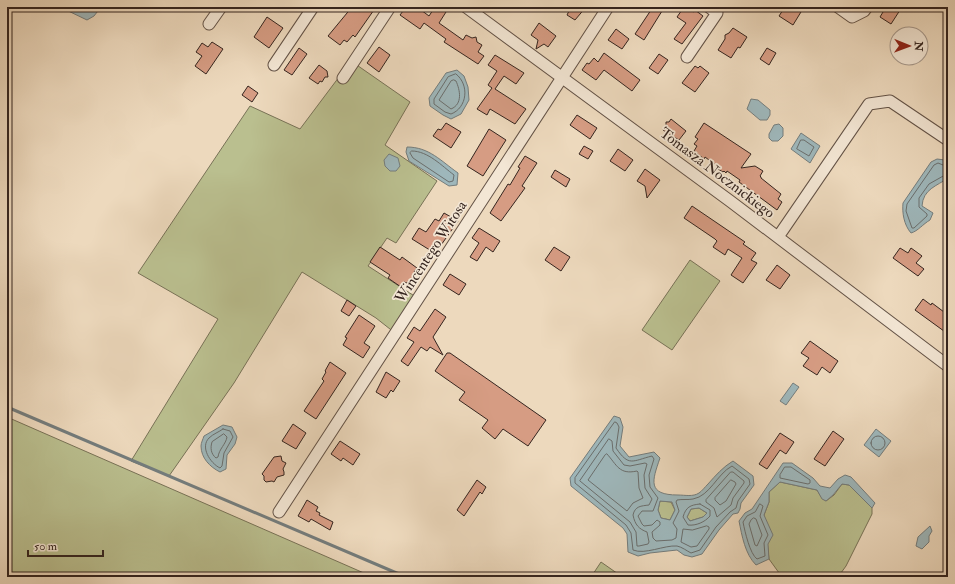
<svg xmlns="http://www.w3.org/2000/svg" width="955" height="584" font-family="'IM FELL Double Pica',serif">
<style>
.green{fill:#babf8f;stroke:#787257}
.water{fill:#9eb7bb;stroke:#747d7d;fill-rule:evenodd}
.lines{fill:none;stroke-linecap:round;stroke-linejoin:round}
.shore{stroke:#6a6e6d;stroke-width:1}
.stream{stroke:#747d7d;stroke-width:3}
.building{fill:#d69c83;stroke:#35251f}
.minor-casing{stroke:#635246;stroke-width:13}
.minor{stroke:#f3e6d4;stroke-width:11}
.labels{text-anchor:middle;dominant-baseline:central;stroke-width:3.5;stroke-linejoin:round;paint-order:stroke}
.street-label{font-size:15px;fill:#35251f;stroke:#f3e6d4}
</style>
<rect width="100%" height="100%" fill="#edd9bd"/>
<filter id="stains"><feTurbulence type="fractalNoise" baseFrequency=".005" numOctaves="4"/><feColorMatrix values="0 0 0 0 .2 0 0 0 0 .09 0 0 0 0 .02 0 0 0 .5 -.17"/></filter>
<radialGradient id="worn" r=".72"><stop offset=".6" stop-color="#630" stop-opacity="0"/><stop offset="1" stop-color="#630" stop-opacity=".3"/></radialGradient>
<!-- green -->
<path class="green" d="M 351,61 L 410,102 L 385,145 L 437,181 L 396,243 L 387,238 L 368,266 L 416,297 L 395,333 L 376,318 L 302,272 L 234,383 L 169,476 L 131,461 L 218,319 L 138,273 L 250,106 L 300,129 Z
M 690,260 L 720,281 L 672,350 L 642,330 Z
M 7,417 L 373,577 L 7,577 Z
M 780,482 L 817,490 L 822,498 L 826,501 L 834,495 L 842,484 L 849,485 L 872,508 L 872,514 L 846,566 L 838,577 L 782,577 L 769,559 L 764,515 L 769,502 L 769,492 Z
M 660,501 L 671,502 L 675,510 L 670,520 L 661,518 L 658,510 Z
M 699,508 L 707,513 L 703,517 L 690,521 L 687,517 L 691,509 Z
M 601,562 L 621,576 L 620,577 L 591,577 Z"/>
<!-- water -->
<path class="water" d="M 60,7 L 101,7 L 94,16 L 87,20 Z
M 457,70 L 464,76 L 468,87 L 469,100 L 461,114 L 451,119 L 443,115 L 430,106 L 429,98 L 446,73 Z
M 751,99 L 758,100 L 770,110 L 770,115 L 767,120 L 760,120 L 747,109 Z
M 779,124 L 783,128 L 783,136 L 778,141 L 772,141 L 769,138 L 769,134 L 774,125 Z
M 801,133 L 820,146 L 810,163 L 791,149 Z
M 407,147 C 429,147 441,161 458,173 L 457,185 L 449,186 L 409,161 L 406,152 Z
M 389,154 L 398,158 L 400,166 L 396,171 L 390,171 L 385,166 L 384,160 Z
M 937,159 L 945,160 L 948,167 L 948,178 C 937,186 923,189 922,206 L 933,213 L 930,220 C 923,224 918,231 911,233 C 904,225 902,213 903,203 L 931,162 Z
M 793,383 L 799,387 L 786,405 L 780,401 Z
M 614,416 L 620,418 L 623,427 L 620,446 L 629,457 L 654,452 L 660,458 C 652,481 647,495 678,495 C 685,495 693,497 699,493 C 702,491 705,487 708,484 C 716,475 723,467 733,461 L 753,476 L 754,485 L 741,503 L 740,509 L 738,513 L 733,514 L 719,530 L 702,554 L 692,557 L 684,555 L 677,550 L 650,553 L 638,556 L 628,552 L 627,534 L 623,528 L 571,486 L 570,478 ZM 660,501 L 672,502 L 675,510 L 670,520 L 661,518 L 658,510 ZM 699,508 L 707,513 L 703,517 L 690,521 L 687,517 L 691,509 Z
M 223,425 L 232,427 L 237,437 L 235,444 L 227,455 L 226,469 L 220,472 C 210,467 201,458 201,446 C 201,443 203,439 204,436 Z
M 876,429 L 891,441 L 879,457 L 864,445 Z
M 783,463 L 792,463 L 813,478 L 820,486 L 830,488 L 838,479 L 845,475 L 851,477 L 875,503 L 872,508 L 849,485 L 842,484 L 833,495 L 826,501 L 822,499 L 817,490 L 780,482 L 769,492 L 769,502 L 764,515 L 773,535 L 768,544 L 769,559 L 756,565 C 745,554 742,536 739,521 L 745,513 L 752,509 Z
M 930,526 L 932,531 L 929,536 L 929,542 L 922,549 L 916,546 L 918,537 Z"/>
<g class="lines">
<!-- shore -->
<path class="shore" d="M 456,74 C 470,85 467,108 451,114 L 445,112 L 434,104 L 434,99 L 448,77 Z
M 454,80 L 456,81 C 460,90 463,104 451,109 L 439,100 L 451,81 Z
M 801,140 L 804,140 L 814,147 L 809,156 L 797,149 Z
M 412,151 C 428,151 442,166 454,175 L 453,181 L 449,182 L 413,158 L 410,153 Z
M 948,167 L 938,163 L 934,165 L 907,204 L 906,211 L 912,228 L 914,228 L 927,216 L 927,214 L 919,207 L 919,198 L 929,184 L 945,175 L 948,175
M 615,422 L 617,423 L 619,427 L 616,448 C 629,467 632,461 652,456 L 654,459 L 649,475 L 650,487 L 658,498 L 653,511 L 642,511 L 638,516 L 642,524 L 644,526 L 652,525 L 657,520 L 660,522 L 660,525 L 652,532 L 653,538 L 656,541 L 672,540 L 676,538 L 677,529 L 673,523 L 679,511 L 676,502 L 677,500 C 682,499 688,500 693,499 C 710,496 717,474 732,466 L 749,479 L 750,484 L 738,501 L 736,508 L 730,512 L 716,527 L 700,550 L 691,553 C 687,551 682,547 677,546 C 664,545 645,555 633,550 L 631,533 L 626,525 L 575,483 L 575,478 Z
M 223,429 L 230,431 L 233,437 L 224,453 L 222,466 L 220,468 C 210,463 200,447 209,438 C 213,434 219,432 223,429 Z
M 224,434 L 227,437 C 226,444 219,449 218,457 L 216,458 C 211,454 210,448 212,442 Z
M871 443a7 7 0 1 1 14 0a7 7 0 1 1-14 0Z
M 609,439 L 612,441 L 613,451 L 624,465 L 630,466 L 645,463 L 647,464 L 644,475 L 645,488 L 652,499 L 649,505 C 641,506 635,506 633,515 C 635,525 639,529 647,532 L 649,542 L 648,544 L 639,546 L 637,546 L 636,532 L 630,522 L 580,481 Z
M 607,454 C 617,465 619,475 637,471 L 638,472 L 639,488 L 643,498 L 633,503 L 627,511 L 588,480 L 605,455 Z
M 785,467 L 791,467 L 810,480 L 810,483 L 808,484 L 780,478 L 780,475 Z
M 731,472 L 733,472 L 744,481 L 744,483 L 733,498 L 731,505 L 717,517 L 714,508 L 706,502 L 706,500 Z
M 731,480 L 735,482 L 736,484 L 726,501 L 720,505 L 715,500 L 715,498 Z
M 700,504 L 710,510 L 710,516 C 705,522 696,526 688,525 L 683,517 C 686,507 690,505 700,504 Z
M 760,504 L 763,506 L 760,516 L 768,535 L 764,543 L 765,556 L 757,559 C 750,554 745,532 743,522 L 747,516 L 755,512 Z
M 754,518 L 756,519 L 762,535 L 757,546 L 755,545 L 749,524 L 751,520 Z
M 707,526 L 709,527 L 709,529 L 697,546 L 691,547 L 681,542 L 683,529 L 692,530 Z"/>
<!-- stream -->
<path class="stream" d="M 7,407 L 406,577"/>
</g>
<!-- building -->
<path class="building" d="M 352,7 L 376,7 L 355,37 L 353,35 L 347,42 L 344,40 L 340,45 L 328,36 Z
M 406,7 L 417,7 L 429,16 L 435,7 L 439,7 L 446,12 L 439,23 L 463,40 L 466,35 L 472,38 L 476,37 L 477,42 L 482,45 L 478,52 L 484,56 L 478,64 L 444,42 L 446,39 L 424,23 L 420,29 L 400,15 Z
M 571,7 L 586,7 L 575,20 L 567,15 Z
M 653,7 L 657,7 L 662,11 L 644,40 L 635,34 Z
M 684,7 L 687,7 L 694,12 L 695,10 L 703,16 L 682,44 L 674,39 L 686,23 L 677,17 Z
M 785,7 L 804,7 L 793,25 L 779,16 Z
M 886,7 L 902,7 L 891,24 L 880,17 Z
M 267,17 L 283,28 L 269,48 L 254,37 Z
M 539,23 L 556,36 L 548,47 L 544,44 L 536,49 L 538,40 L 531,35 Z
M 733,28 L 747,37 L 740,48 L 738,47 L 731,58 L 718,50 L 725,39 L 725,35 L 729,33 Z
M 616,29 L 629,39 L 622,49 L 608,40 Z
M 212,42 L 223,49 L 206,74 L 195,66 L 202,56 L 196,52 L 202,43 L 208,47 Z
M 379,47 L 390,55 L 379,72 L 367,63 Z
M 299,48 L 307,54 L 292,75 L 284,70 Z
M 767,48 L 776,53 L 769,65 L 760,59 Z
M 604,53 L 640,80 L 632,91 L 604,70 L 596,80 L 582,70 L 587,63 L 589,64 L 594,58 L 598,62 Z
M 659,54 L 668,60 L 658,74 L 649,68 Z
M 495,55 L 524,73 L 516,84 L 504,76 L 495,89 L 526,109 L 515,124 L 490,109 L 487,115 L 477,109 L 492,88 L 488,85 L 497,71 L 488,65 Z
M 319,65 L 327,71 L 328,77 L 325,77 L 322,82 L 320,81 L 318,84 L 309,78 Z
M 695,66 L 698,68 L 700,66 L 709,73 L 695,92 L 682,83 Z
M 248,86 L 258,93 L 252,102 L 242,95 Z
M 577,115 L 597,128 L 590,139 L 570,125 Z
M 671,119 L 686,131 L 679,140 L 663,130 L 666,126 L 666,122 L 669,122 Z
M 446,123 L 461,132 L 451,148 L 433,136 L 438,129 L 441,130 Z
M 704,123 L 751,154 L 741,168 L 755,166 L 763,171 L 760,176 L 761,177 L 761,178 L 781,194 L 778,199 L 782,202 L 777,210 L 739,182 L 740,180 L 727,171 L 726,173 L 724,171 L 723,172 L 716,168 L 717,166 L 705,157 L 704,159 L 694,151 L 697,146 L 694,144 L 698,139 L 695,137 Z
M 489,129 L 506,140 L 483,176 L 467,166 Z
M 584,146 L 593,151 L 588,159 L 579,154 Z
M 618,149 L 633,160 L 625,171 L 610,161 Z
M 525,156 L 537,163 L 522,186 L 525,188 L 501,221 L 490,213 L 508,184 L 510,185 L 520,168 L 518,167 Z
M 645,169 L 660,180 L 647,198 L 645,186 L 637,181 Z
M 555,170 L 570,179 L 566,187 L 551,177 Z
M 692,206 L 745,242 L 743,244 L 756,253 L 751,260 L 757,263 L 743,283 L 731,275 L 742,258 L 728,249 L 725,255 L 713,247 L 717,241 L 715,239 L 684,218 Z
M 444,213 L 458,221 L 439,248 L 437,246 L 433,252 L 412,239 L 419,228 L 426,232 L 435,219 L 439,221 Z
M 479,228 L 500,241 L 493,252 L 486,247 L 477,261 L 470,257 L 479,243 L 472,238 Z
M 380,247 L 400,260 L 402,257 L 417,268 L 414,272 L 416,273 L 412,281 L 410,279 L 407,283 L 404,282 L 401,287 L 388,278 L 390,275 L 370,262 Z
M 554,247 L 570,257 L 561,271 L 545,260 Z
M 900,248 L 908,253 L 911,248 L 922,256 L 916,263 L 924,269 L 918,276 L 893,258 Z
M 777,265 L 790,275 L 780,289 L 766,280 Z
M 450,274 L 466,284 L 459,295 L 443,285 Z
M 923,299 L 931,305 L 932,303 L 948,315 L 948,334 L 915,310 Z
M 347,300 L 356,306 L 349,316 L 341,311 Z
M 435,309 L 446,317 L 433,337 L 443,355 L 430,347 L 427,351 L 421,347 L 408,366 L 401,361 L 414,342 L 407,338 L 414,327 L 420,331 Z
M 359,315 L 375,326 L 364,343 L 370,347 L 363,358 L 343,345 L 347,338 L 345,337 Z
M 810,341 L 838,361 L 830,373 L 822,367 L 817,375 L 803,366 L 809,358 L 801,353 Z
M 447,353 L 450,353 L 546,420 L 528,446 L 503,429 L 495,439 L 482,428 L 488,420 L 459,400 L 465,392 L 435,371 Z
M 330,362 L 346,373 L 316,419 L 304,411 L 324,381 L 322,379 L 326,372 L 325,371 Z
M 386,372 L 400,381 L 393,392 L 391,390 L 386,398 L 376,392 Z
M 293,424 L 306,433 L 296,449 L 282,441 Z
M 833,431 L 844,439 L 825,466 L 814,459 Z
M 780,433 L 794,442 L 786,454 L 780,450 L 767,469 L 759,464 Z
M 340,441 L 360,454 L 353,465 L 343,458 L 341,461 L 331,454 Z
M 281,456 L 282,461 L 286,463 L 283,469 L 284,472 L 284,475 L 277,477 L 274,482 L 272,481 L 266,482 L 264,480 L 264,476 L 262,474 L 274,457 Z
M 477,480 L 486,487 L 482,494 L 480,492 L 464,516 L 457,510 Z
M 307,500 L 318,507 L 316,511 L 320,513 L 319,515 L 333,522 L 330,530 L 311,519 L 309,522 L 298,516 Z"/>
<g class="lines">
<!-- minor casing -->
<g class="minor-casing">
<path id="minor" d="M 466,7 L 730,201 L 948,366
M 838,7 L 852,17 L 864,11 L 867,7
M 209,24 L 221,7
M 687,57 L 717,13 L 709,7
M 274,65 L 313,7
M 343,78 L 390,7
M 778,237 L 869,104 L 890,101 L 948,140
M 279,512 L 608,7"/>
</g>
<!-- minor -->
<use href="#minor" class="minor"/>
</g>
<g class="labels">
<!-- street labels -->
<g class="street-label">
<text transform="translate(717 173) rotate(37)">Tomasza Nocznickiego</text>
<text transform="translate(431 252) rotate(-57)">Wincentego Witosa</text>
</g>
</g>
<!-- margin -->
<rect width="955" height="584" fill="none" stroke="#edd9bd" stroke-width="24"/>
<rect x="8" y="8" width="939" height="568" fill="none" stroke="#35251f" stroke-width="2"/>
<rect x="12" y="12" width="931" height="560" fill="none" stroke="#35251f"/>
<!-- north arrow -->
<g transform="translate(909 46) rotate(91)"><circle r="19" fill="#f3e6d4" stroke="#a7998c"/>
<path d="M0-3L7 15L0 10L-7 15Z" fill="#8f2418"/>
<text y="-6" font-size="11" font-weight="bold" text-anchor="middle" fill="#35251f">N</text>
</g>
<!-- scale -->
<path d="M28 550v6h75v-6" fill="none" stroke="#35251f" stroke-width="2"/>
<text x="34" y="550" font-size="12" fill="#35251f" stroke="#f3e6d4" stroke-width="3" paint-order="stroke">50 m</text>
<rect width="100%" height="100%" filter="url(#stains)"/>
<rect width="100%" height="100%" fill="url(#worn)"/>
</svg>
